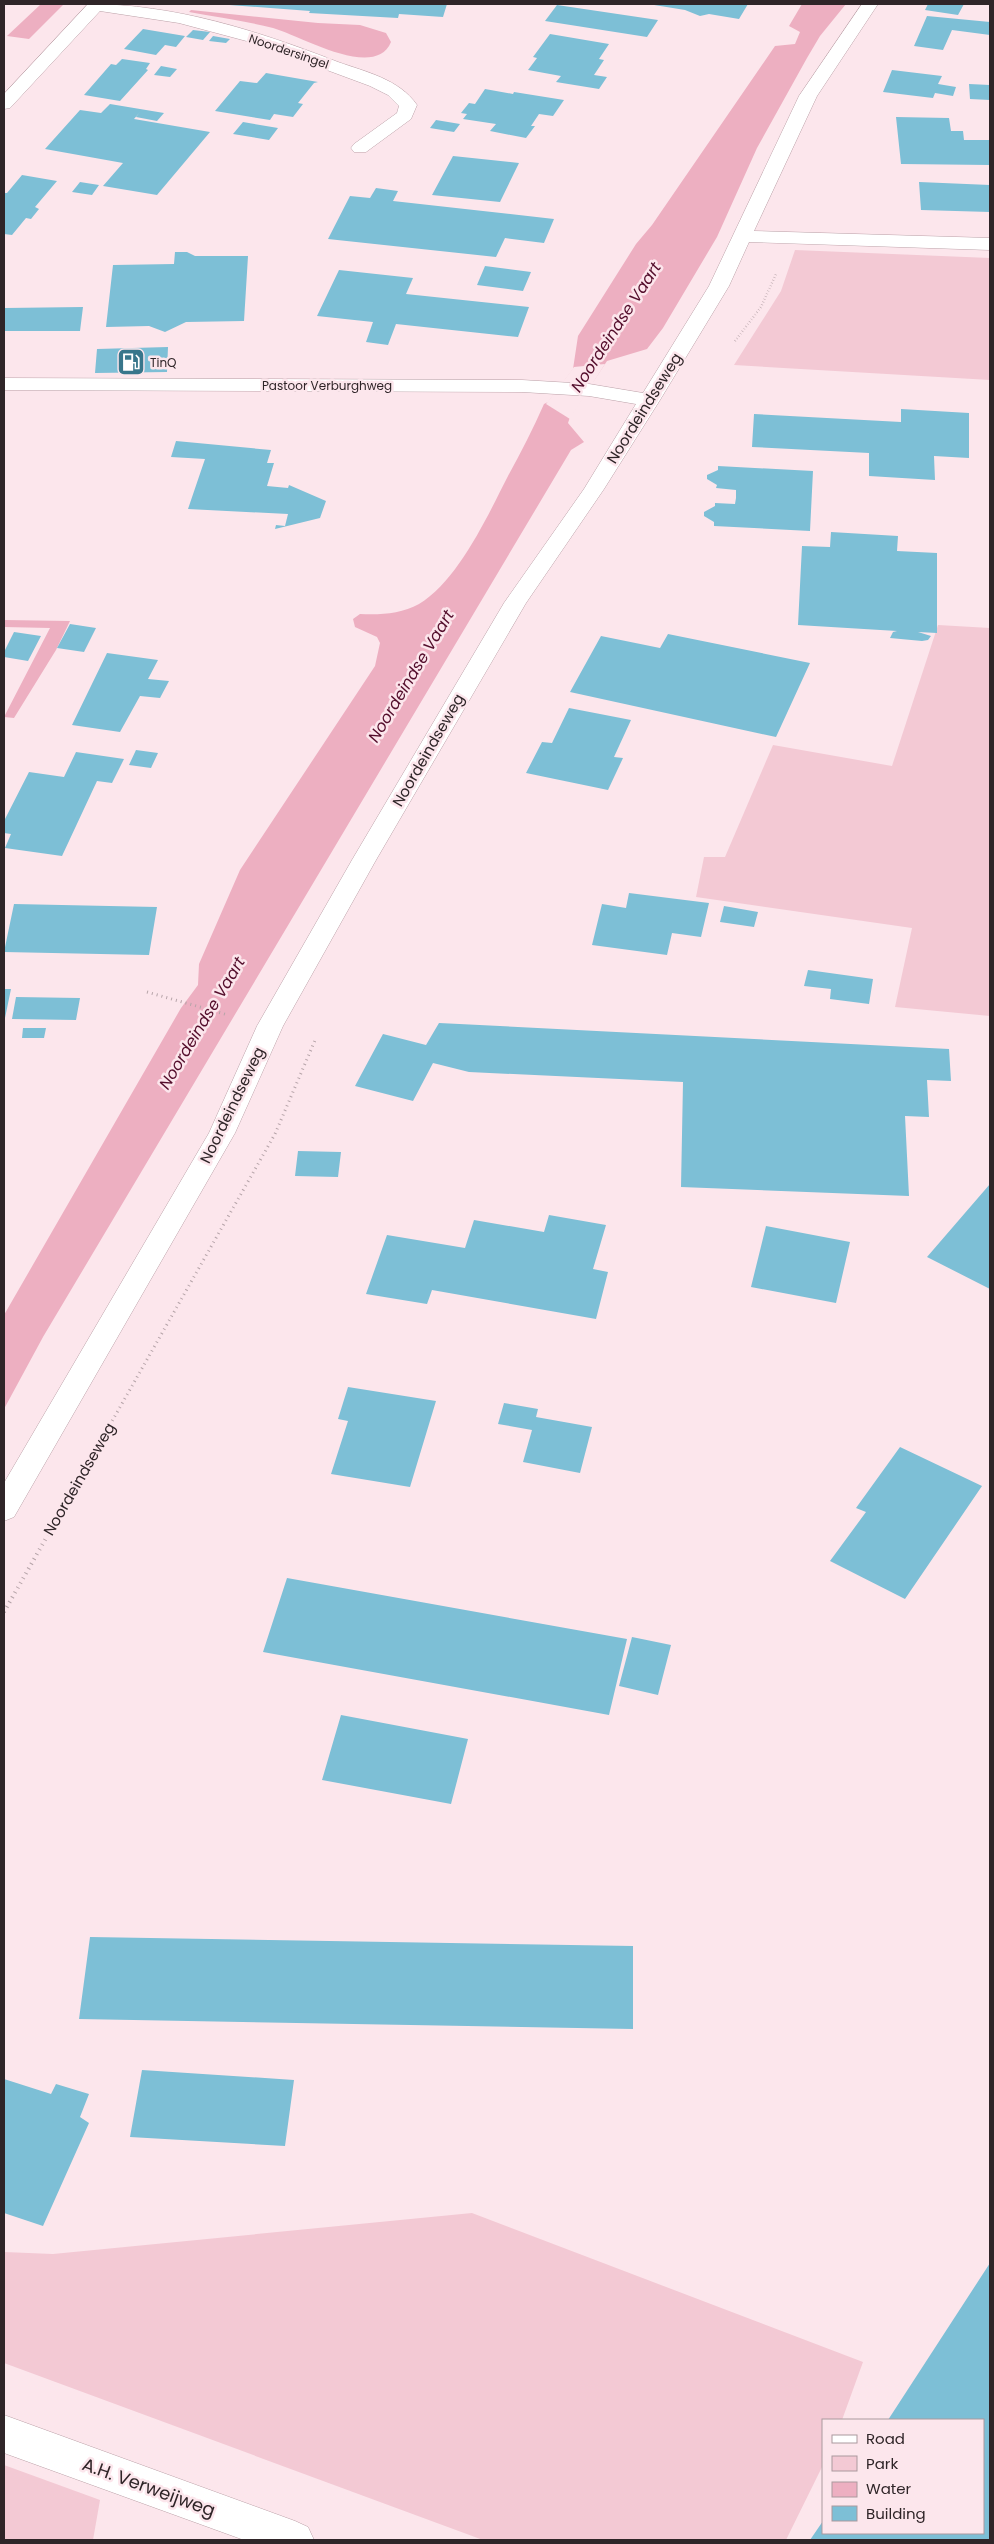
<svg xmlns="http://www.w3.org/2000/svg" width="994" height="2544" font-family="Poppins,sans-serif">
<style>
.green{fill:#f3c9d4}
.water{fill:#edafc1}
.pier{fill:#fce6ec}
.building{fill:#7dbfd6}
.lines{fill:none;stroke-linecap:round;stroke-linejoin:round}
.minor-casing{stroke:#bba1a8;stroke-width:1}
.path-far2{stroke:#b6a4a9;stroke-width:2.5;stroke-dasharray:0.5 2.5;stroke-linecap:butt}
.path-far1{stroke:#b6a4a9;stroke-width:3;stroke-dasharray:1 4;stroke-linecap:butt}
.path{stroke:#b6a4a9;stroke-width:4;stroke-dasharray:1 4.5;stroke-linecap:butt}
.minor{fill:#fff;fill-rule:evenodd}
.labels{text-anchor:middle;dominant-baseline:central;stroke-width:5;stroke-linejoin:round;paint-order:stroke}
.far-street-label{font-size:12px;fill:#2f2528;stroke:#fce6ec}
.far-poi-label{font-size:12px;fill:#2f2528;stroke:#fce6ec;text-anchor:start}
.street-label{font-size:15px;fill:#2f2528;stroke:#fce6ec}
.water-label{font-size:16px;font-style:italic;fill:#540e2c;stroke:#fce6ec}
.near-street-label{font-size:18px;fill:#2f2528;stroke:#fce6ec}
</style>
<rect width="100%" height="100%" fill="#fce6ec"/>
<!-- green -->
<path class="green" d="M 795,250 L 990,258 L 990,380 L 734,365 L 781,291 Z
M 938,625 L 990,628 L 990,1016 L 895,1007 L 912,928 L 696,897 L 704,857 L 725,857 L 773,745 L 892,766 Z
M 472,2213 L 863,2362 L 842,2420 L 823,2420 L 823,2465 L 786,2540 L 483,2540 L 4,2363 L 4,2252 L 53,2254 Z
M 4,2465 L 100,2500 L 93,2540 L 4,2540 Z"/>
<!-- water -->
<path class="water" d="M 41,4 L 64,4 L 29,39 L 7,36 Z
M 802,4 L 846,4 L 820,36 L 807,58 L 757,148 L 717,237 L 663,328 L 647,349 L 607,361 L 570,417 L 568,423 L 584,442 L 571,450 L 43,1337 L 4,1409 L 4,1315 L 181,1008 L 198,985 L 199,964 L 240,870 L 375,666 L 380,643 L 377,637 L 355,627 L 353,619 L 360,614 C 380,615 401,614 419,604 C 458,581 488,515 508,476 C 521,452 533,429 544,404 L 548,402 L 573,369 L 578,336 L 636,244 L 652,225 L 775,46 L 795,44 L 800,32 L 789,26 Z
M 191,10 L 318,23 L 360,25 L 386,33 L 391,42 C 375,81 299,35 273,28 C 245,21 217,17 189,12 Z
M 4,620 L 70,621 L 56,650 L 14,718 L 4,717 L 50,628 L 4,627 Z"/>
<!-- pier -->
<path class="pier" d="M 605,364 L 570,419 L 546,404 L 574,367 Z"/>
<!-- building -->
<path class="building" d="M 216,4 L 447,4 L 443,17 L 399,14 L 398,18 L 309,13 L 310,11 Z
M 648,4 L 748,4 L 739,19 L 709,14 L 700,16 L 685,10 Z
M 928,4 L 964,4 L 958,15 L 925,10 Z
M 557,5 L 658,20 L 647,37 L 545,21 Z
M 927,16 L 990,22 L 990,35 L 952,30 L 943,50 L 914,46 Z
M 143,29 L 185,36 L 176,47 L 165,45 L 156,55 L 124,49 Z
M 193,30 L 210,32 L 203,40 L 186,37 Z
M 550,34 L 609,44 L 599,59 L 604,60 L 594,75 L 607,77 L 599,89 L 556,82 L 561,76 L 528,70 L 537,58 L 533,57 Z
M 213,36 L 230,39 L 226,43 L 209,41 Z
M 122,59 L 150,63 L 146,69 L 148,70 L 120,101 L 84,95 L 111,64 L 116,65 Z
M 161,66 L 177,69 L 170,77 L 154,75 Z
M 892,70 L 942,76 L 938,84 L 956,87 L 953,96 L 935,93 L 933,98 L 883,92 Z
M 266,73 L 318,82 L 314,83 L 298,103 L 303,104 L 293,117 L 274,114 L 270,120 L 215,111 L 240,81 L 257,83 Z
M 969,84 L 990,85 L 990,100 L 970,99 Z
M 485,89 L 513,94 L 514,92 L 564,100 L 553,116 L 539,114 L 531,126 L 535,126 L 526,138 L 490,131 L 496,124 L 463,119 L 467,114 L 461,113 L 469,103 L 475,104 Z
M 110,104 L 164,113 L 157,121 L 136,117 L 140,112 L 134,119 L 210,132 L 157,195 L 103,186 L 123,163 L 45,149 L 80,110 L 101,113 Z
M 896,117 L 949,118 L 951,131 L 963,131 L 964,140 L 990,140 L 990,165 L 901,164 Z
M 436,120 L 460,124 L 454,132 L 430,128 Z
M 243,122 L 278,128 L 269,140 L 233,134 Z
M 453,156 L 519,163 L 500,202 L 432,195 Z
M 22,175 L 57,181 L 35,207 L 39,209 L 31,219 L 26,218 L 12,235 L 4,234 L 4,193 L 7,193 Z
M 80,182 L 99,185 L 92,195 L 72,192 Z
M 919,182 L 990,185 L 990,212 L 921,210 Z
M 376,188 L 398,191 L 393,201 L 554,219 L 544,243 L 505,238 L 496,257 L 328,239 L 350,196 L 370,198 Z
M 175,252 L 187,252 L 195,256 L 248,256 L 244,321 L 186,322 L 165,332 L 149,326 L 106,327 L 113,265 L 174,264 Z
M 485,266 L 531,272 L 523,291 L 477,285 Z
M 339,270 L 413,278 L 406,294 L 529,307 L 518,337 L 396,324 L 388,345 L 366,342 L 373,322 L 317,316 Z
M 83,307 L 80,331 L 4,331 L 5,308 Z
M 168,347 L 167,372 L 95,373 L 97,349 Z
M 901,409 L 969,413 L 969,458 L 934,456 L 935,480 L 869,476 L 869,453 L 752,447 L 754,414 L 901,422 Z
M 176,441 L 271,450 L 267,463 L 274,463 L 267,486 L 288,488 L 289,485 L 326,501 L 320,518 L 275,529 L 276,525 L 285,526 L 288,514 L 188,509 L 205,459 L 171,457 Z
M 718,466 L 813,471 L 810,531 L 714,526 L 714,522 L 704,516 L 704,512 L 715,506 L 715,503 L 735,504 L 736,498 L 736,490 L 716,488 L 717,485 L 707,479 L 707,475 L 718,470 Z
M 831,532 L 898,536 L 897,551 L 937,553 L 937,633 L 918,632 L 931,636 L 928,640 L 922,641 L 890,638 L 893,632 L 897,631 L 798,625 L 802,546 L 830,547 Z
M 70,624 L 96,628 L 84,652 L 57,648 Z
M 14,632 L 41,636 L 28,661 L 4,657 L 4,652 Z
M 668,634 L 810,663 L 776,737 L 570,692 L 601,636 L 660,648 Z
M 107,653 L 158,660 L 148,679 L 169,681 L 160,698 L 140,696 L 120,732 L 72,725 Z
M 569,708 L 631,720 L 614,757 L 623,758 L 608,790 L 526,773 L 542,742 L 552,743 Z
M 136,750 L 158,753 L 151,768 L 129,765 Z
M 76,752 L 124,759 L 112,783 L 97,781 L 62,856 L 5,848 L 11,834 L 4,833 L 4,821 L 29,772 L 64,777 Z
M 629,893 L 709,903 L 701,937 L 672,933 L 667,955 L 592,945 L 602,904 L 626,908 Z
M 14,904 L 157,907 L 149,955 L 4,952 Z
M 724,906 L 758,912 L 754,927 L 720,922 Z
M 808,970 L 873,979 L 869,1004 L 830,999 L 831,989 L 804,986 Z
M 4,989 L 11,989 L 5,1018 L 4,1018 Z
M 16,997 L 80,998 L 76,1020 L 12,1019 Z
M 439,1023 L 949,1049 L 951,1081 L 927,1080 L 929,1117 L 905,1116 L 909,1196 L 681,1187 L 683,1082 L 469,1072 L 433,1063 L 413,1101 L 355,1086 L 383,1034 L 426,1045 Z
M 23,1028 L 46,1028 L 44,1038 L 22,1038 Z
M 298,1151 L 341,1152 L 338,1177 L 295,1176 Z
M 990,1184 L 990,1289 L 927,1257 Z
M 549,1215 L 606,1225 L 593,1269 L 608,1272 L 596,1319 L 432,1290 L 427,1304 L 366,1294 L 387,1235 L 465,1248 L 474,1220 L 544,1232 Z
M 766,1226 L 850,1242 L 836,1303 L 751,1287 Z
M 348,1387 L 436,1401 L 410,1487 L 331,1474 L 348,1421 L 338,1419 Z
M 504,1403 L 538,1409 L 536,1417 L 592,1427 L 580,1473 L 523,1462 L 532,1430 L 498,1424 Z
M 900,1447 L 982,1486 L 905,1599 L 830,1561 L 866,1512 L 856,1508 Z
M 287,1578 L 627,1639 L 609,1715 L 263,1652 Z
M 632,1637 L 671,1645 L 658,1695 L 619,1686 Z
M 341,1715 L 468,1739 L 451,1804 L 322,1780 Z
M 90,1937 L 633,1946 L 633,2029 L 79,2019 Z
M 142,2070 L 294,2080 L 285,2146 L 130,2137 Z
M 4,2079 L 51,2094 L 56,2084 L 89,2094 L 80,2117 L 89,2123 L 43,2226 L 4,2213 Z
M 990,2263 L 990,2540 L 810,2540 L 823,2521 L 823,2533 L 983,2533 L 983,2420 L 888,2420 Z"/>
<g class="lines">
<!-- minor casing -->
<g class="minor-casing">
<path id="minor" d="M 88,4 C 175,4 258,31 338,62 C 366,72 399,79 417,105 L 411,119 L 366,152 L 354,152 L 351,148 L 354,144 L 397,113 L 399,106 L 388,95 L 370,86 L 254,43 L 179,23 L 100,11 L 10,108 L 4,109 L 4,94 Z
M 862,4 L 878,4 L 817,96 L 754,231 L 990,238 L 990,250 L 749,242 L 729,286 L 660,400 L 604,489 L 526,603 L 376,860 L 283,1026 L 235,1133 L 14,1517 L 4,1521 L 4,1483 L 209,1133 L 257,1026 L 352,860 L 504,603 L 584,489 L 636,404 L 589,396 L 522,392 L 4,390 L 4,378 L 522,380 L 589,384 L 643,393 L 709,286 L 799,96 Z
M 4,2415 L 295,2521 L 308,2527 L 314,2540 L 244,2540 L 4,2453 Z"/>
</g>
<!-- path-far2 -->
<path class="path-far2" d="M 735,341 L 761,307 L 776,274"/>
<!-- path-far1 -->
<path class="path-far1" d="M 147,992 L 228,1015
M 90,1460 L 275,1134 L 316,1038"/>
<!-- path -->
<path class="path" d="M 4,1612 L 91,1459"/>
<!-- minor -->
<use href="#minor" class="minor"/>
</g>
<!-- icons -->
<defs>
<g id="fuel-square" transform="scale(1.4375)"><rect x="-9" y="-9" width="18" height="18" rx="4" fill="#38768b" stroke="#fce6ec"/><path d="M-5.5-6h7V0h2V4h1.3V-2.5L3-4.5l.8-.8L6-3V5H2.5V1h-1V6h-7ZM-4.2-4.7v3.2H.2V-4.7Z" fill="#fff"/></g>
</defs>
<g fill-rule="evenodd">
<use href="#fuel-square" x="131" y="362"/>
</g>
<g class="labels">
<!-- far-street labels -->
<g class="far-street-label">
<text transform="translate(289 51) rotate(19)">Noordersingel</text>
<text x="327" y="385">Pastoor Verburghweg</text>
</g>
<!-- far-poi labels -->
<g class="far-poi-label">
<text x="150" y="362">TinQ</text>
</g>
<!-- street labels -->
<g class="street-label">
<text transform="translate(644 408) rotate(-58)">Noordeindseweg</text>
<text transform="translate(428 750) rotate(-60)">Noordeindseweg</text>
<text transform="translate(232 1105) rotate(-64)">Noordeindseweg</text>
<text transform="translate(79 1479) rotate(-60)">Noordeindseweg</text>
</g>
<!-- water labels -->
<g class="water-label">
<text transform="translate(616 327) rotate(-57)">Noordeindse Vaart</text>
<text transform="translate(411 676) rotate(-59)">Noordeindse Vaart</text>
<text transform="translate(202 1023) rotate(-59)">Noordeindse Vaart</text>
</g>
<!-- near-street labels -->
<g class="near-street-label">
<text transform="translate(149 2487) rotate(20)">A.H. Verweijweg</text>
</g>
</g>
<!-- border -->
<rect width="994" height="2544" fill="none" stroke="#2f2528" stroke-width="10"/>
<!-- legend -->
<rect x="822" y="2419" width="162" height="115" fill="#fce6ec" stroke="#aa999e"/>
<rect x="832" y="2435" width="25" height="8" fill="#ffffff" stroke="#aa999e"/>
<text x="866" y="2444" font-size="15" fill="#2f2528">Road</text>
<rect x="832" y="2456" width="25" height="15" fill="#f3c9d4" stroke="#aa999e"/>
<text x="866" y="2469" font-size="15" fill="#2f2528">Park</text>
<rect x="832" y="2482" width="25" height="15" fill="#edafc1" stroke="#aa999e"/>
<text x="866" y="2494" font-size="15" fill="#2f2528">Water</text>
<rect x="832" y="2506" width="25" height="15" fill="#7dbfd6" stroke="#aa999e"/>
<text x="866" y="2519" font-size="15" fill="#2f2528">Building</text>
</svg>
